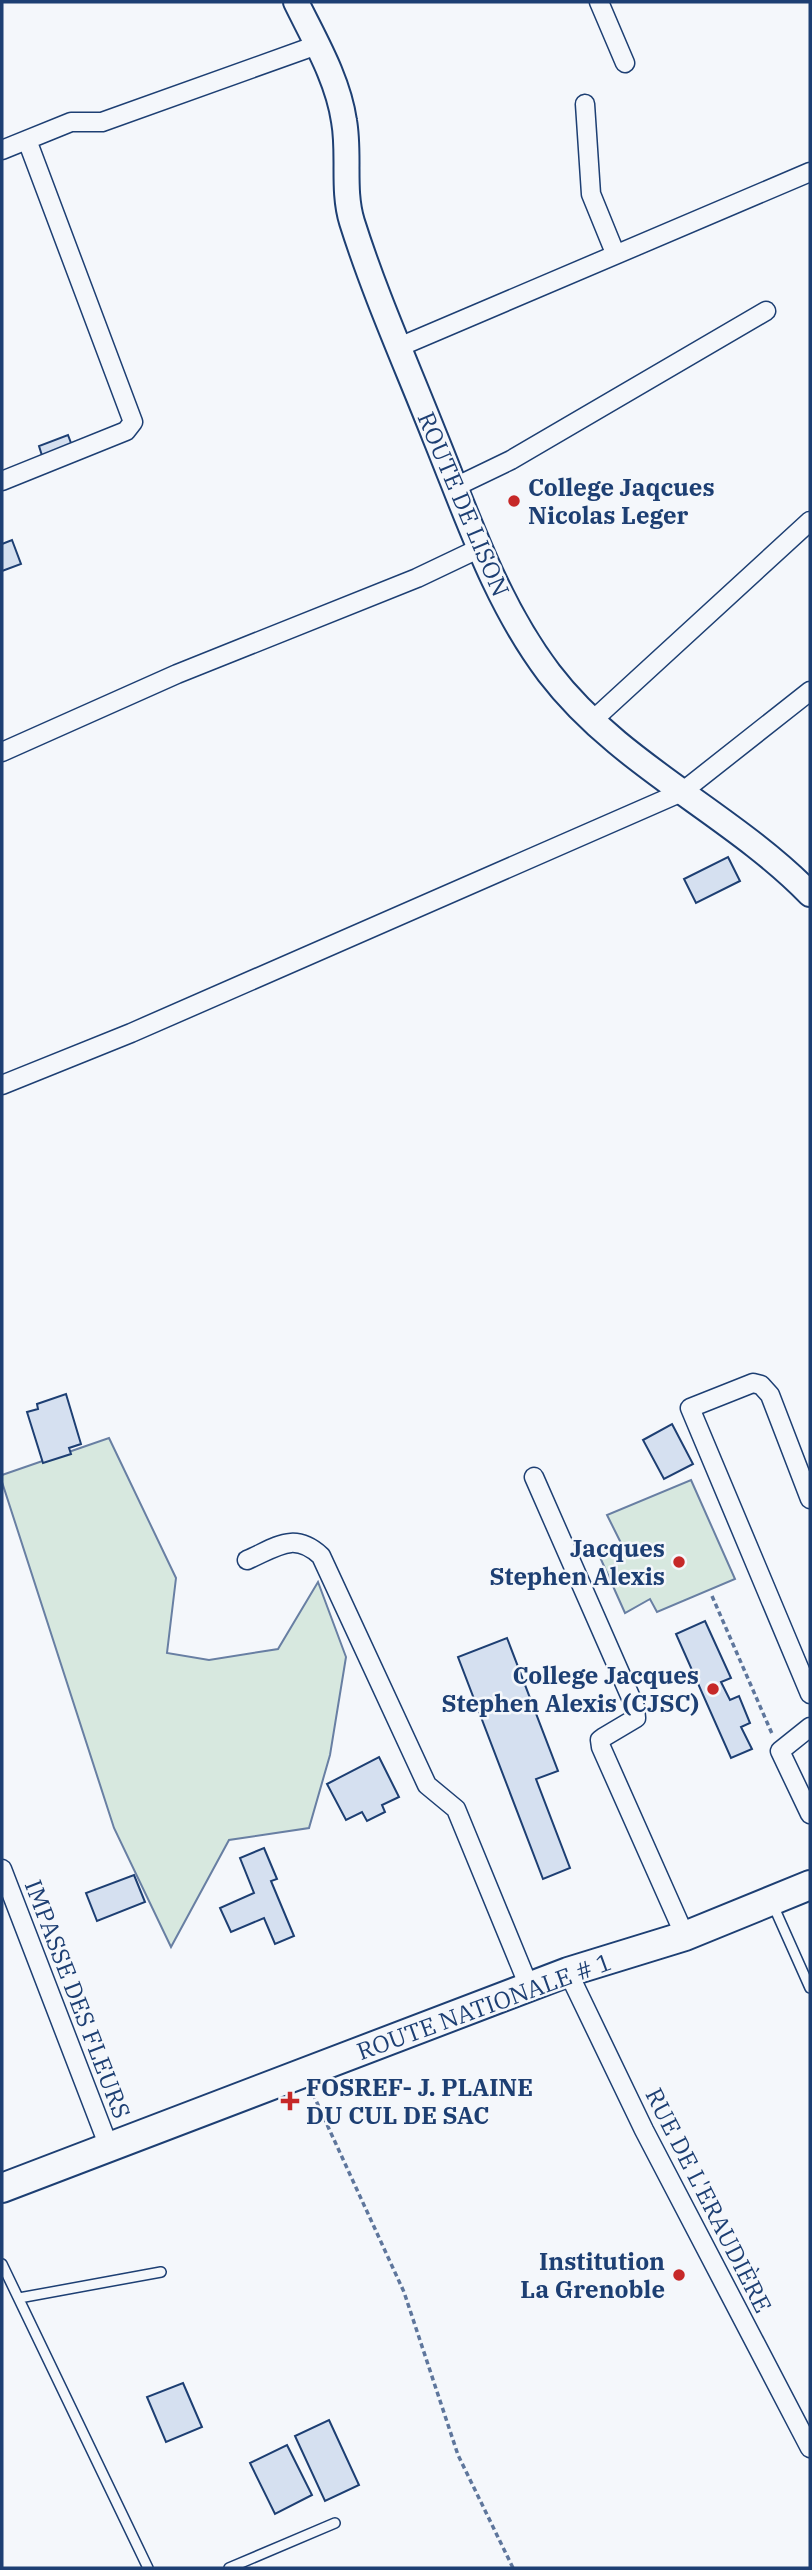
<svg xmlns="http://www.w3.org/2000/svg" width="812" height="2570" font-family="'IBM Plex Serif',serif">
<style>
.green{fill:#d7e8df;stroke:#687fa3;stroke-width:2}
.building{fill:#d5e0f0;stroke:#1d3f73;stroke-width:2}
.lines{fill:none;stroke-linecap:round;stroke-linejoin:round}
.lane-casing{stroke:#1d3f73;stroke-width:12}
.street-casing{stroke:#1d3f73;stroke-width:21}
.secondary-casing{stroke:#1d3f73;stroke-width:28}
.primary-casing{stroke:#1d3f73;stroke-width:32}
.path{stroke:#5e769c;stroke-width:3.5;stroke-dasharray:5 3.5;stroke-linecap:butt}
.lane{stroke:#f4f7fb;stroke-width:9}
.street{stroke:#f4f7fb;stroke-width:18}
.secondary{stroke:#f4f7fb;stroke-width:24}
.primary{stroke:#f4f7fb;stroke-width:28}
.poi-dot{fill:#c62828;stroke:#f4f7fb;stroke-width:2.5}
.labels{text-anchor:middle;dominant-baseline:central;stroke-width:5;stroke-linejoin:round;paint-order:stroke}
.poi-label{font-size:24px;font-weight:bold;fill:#1d3f73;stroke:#f4f7fb;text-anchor:end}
.street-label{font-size:24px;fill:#1d3f73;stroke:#f4f7fb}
</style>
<rect width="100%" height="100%" fill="#f4f7fb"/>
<!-- green -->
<path class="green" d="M 109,1438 L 176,1578 L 167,1653 L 209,1660 L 278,1649 L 318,1582 L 346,1657 L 330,1755 L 309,1828 L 229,1840 L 171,1947 L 114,1828 L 2,1482 L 2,1475 Z
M 691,1480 L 735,1579 L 657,1612 L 650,1599 L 625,1613 L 599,1555 L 622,1545 L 607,1515 Z"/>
<!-- building -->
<path class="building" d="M 68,435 L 74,451 L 44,462 L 39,446 Z
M 12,540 L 21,564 L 2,571 L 2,544 Z
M 728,857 L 740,881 L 696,903 L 684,879 Z
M 66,1394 L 81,1444 L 69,1448 L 71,1454 L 43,1463 L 27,1412 L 38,1409 L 37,1404 Z
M 672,1424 L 693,1464 L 664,1479 L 643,1440 Z
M 705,1621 L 731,1678 L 721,1682 L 730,1700 L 739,1696 L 750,1723 L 741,1727 L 752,1749 L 731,1758 L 676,1634 Z
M 507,1638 L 558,1771 L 536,1779 L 570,1868 L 543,1879 L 458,1657 Z
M 379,1757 L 399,1797 L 382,1805 L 385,1812 L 367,1821 L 362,1812 L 346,1820 L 327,1784 Z
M 264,1848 L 277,1879 L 271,1881 L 294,1936 L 275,1944 L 264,1918 L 231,1932 L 220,1908 L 254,1893 L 240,1858 Z
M 134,1875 L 145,1902 L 97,1921 L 86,1893 Z
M 183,2383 L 202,2427 L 166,2442 L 147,2397 Z
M 329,2420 L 359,2485 L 325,2501 L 295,2436 Z
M 287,2445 L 312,2495 L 275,2514 L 250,2463 Z"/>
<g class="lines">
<!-- lane casing -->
<g class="lane-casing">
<path id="lane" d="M 773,1905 L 810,1988
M 2,2264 L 148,2568
M 19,2298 L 161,2272
M 229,2568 L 335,2523"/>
</g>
<!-- street casing -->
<g class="street-casing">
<path id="street" d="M 599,2 L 625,63
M 585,104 L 591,194 L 615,253
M 2,150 L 71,122 L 102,122 L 317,45
M 399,347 L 810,172
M 2,481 L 126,431 L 133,422 L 27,140
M 455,487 L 511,460 L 766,311
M 592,721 L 810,521
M 2,752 L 177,674 L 417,578 L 480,548
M 2,1085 L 131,1033 L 682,792 L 810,691
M 534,1477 L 635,1707 L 636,1718 L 604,1737 L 600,1740 L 601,1747 L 685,1936
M 810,1499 L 770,1395 L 761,1385 L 753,1383 L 690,1408 L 810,1694
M 247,1560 C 277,1547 294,1531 321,1556 L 427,1785 L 456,1809 L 530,1989
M 810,1727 L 780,1751 L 810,1814
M 2,1869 L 109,2147
M 568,1972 L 644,2130 L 810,2448"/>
</g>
<!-- secondary casing -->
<g class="secondary-casing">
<path id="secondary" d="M 296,2 C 314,39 338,79 344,121 C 350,154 342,190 352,222 C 375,295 407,366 435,437 C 468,518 496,603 549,673 C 619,765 731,813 810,894"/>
</g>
<!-- primary casing -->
<g class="primary-casing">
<path id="primary" d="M 2,2188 L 568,1972 L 685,1936 L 810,1885"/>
</g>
<!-- path -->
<path class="path" d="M 712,1596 L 773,1736
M 313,2094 L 404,2292 L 458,2455 L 513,2568"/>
<!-- lane -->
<use href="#lane" class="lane"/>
<!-- street -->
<use href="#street" class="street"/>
<!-- secondary -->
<use href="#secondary" class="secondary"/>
<!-- primary -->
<use href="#primary" class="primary"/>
</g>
<!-- markers -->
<g class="poi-dot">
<circle cx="514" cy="501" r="7"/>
<circle cx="679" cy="1562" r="7"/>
<circle cx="713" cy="1689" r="7"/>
<path d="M286.5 2090.5h7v7h7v7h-7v7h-7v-7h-7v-7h7z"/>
<circle cx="679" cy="2275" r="7"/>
</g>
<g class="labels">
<!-- poi labels -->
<g class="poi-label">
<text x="528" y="487" text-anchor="start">College Jaqcues<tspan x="528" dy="28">Nicolas Leger</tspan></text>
<text x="665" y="1548">Jacques<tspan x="665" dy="28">Stephen Alexis</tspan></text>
<text x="699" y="1675">College Jacques<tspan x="699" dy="28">Stephen Alexis (CJSC)</tspan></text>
<text x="306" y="2087" text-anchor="start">FOSREF- J. PLAINE<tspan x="306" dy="28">DU CUL DE SAC</tspan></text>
<text x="665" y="2261">Institution<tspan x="665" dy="28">La Grenoble</tspan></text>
</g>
<!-- street labels -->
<g class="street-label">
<text transform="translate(464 504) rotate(67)">ROUTE DE LISON</text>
<text transform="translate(78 1999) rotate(69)">IMPASSE DES FLEURS</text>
<text transform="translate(484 2006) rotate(-20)">ROUTE NATIONALE # 1</text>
<text transform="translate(709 2200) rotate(63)">RUE DE L'ERAUDIÈRE</text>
</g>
</g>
<!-- border -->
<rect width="812" height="2570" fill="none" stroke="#1d3f73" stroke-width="7"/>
</svg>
